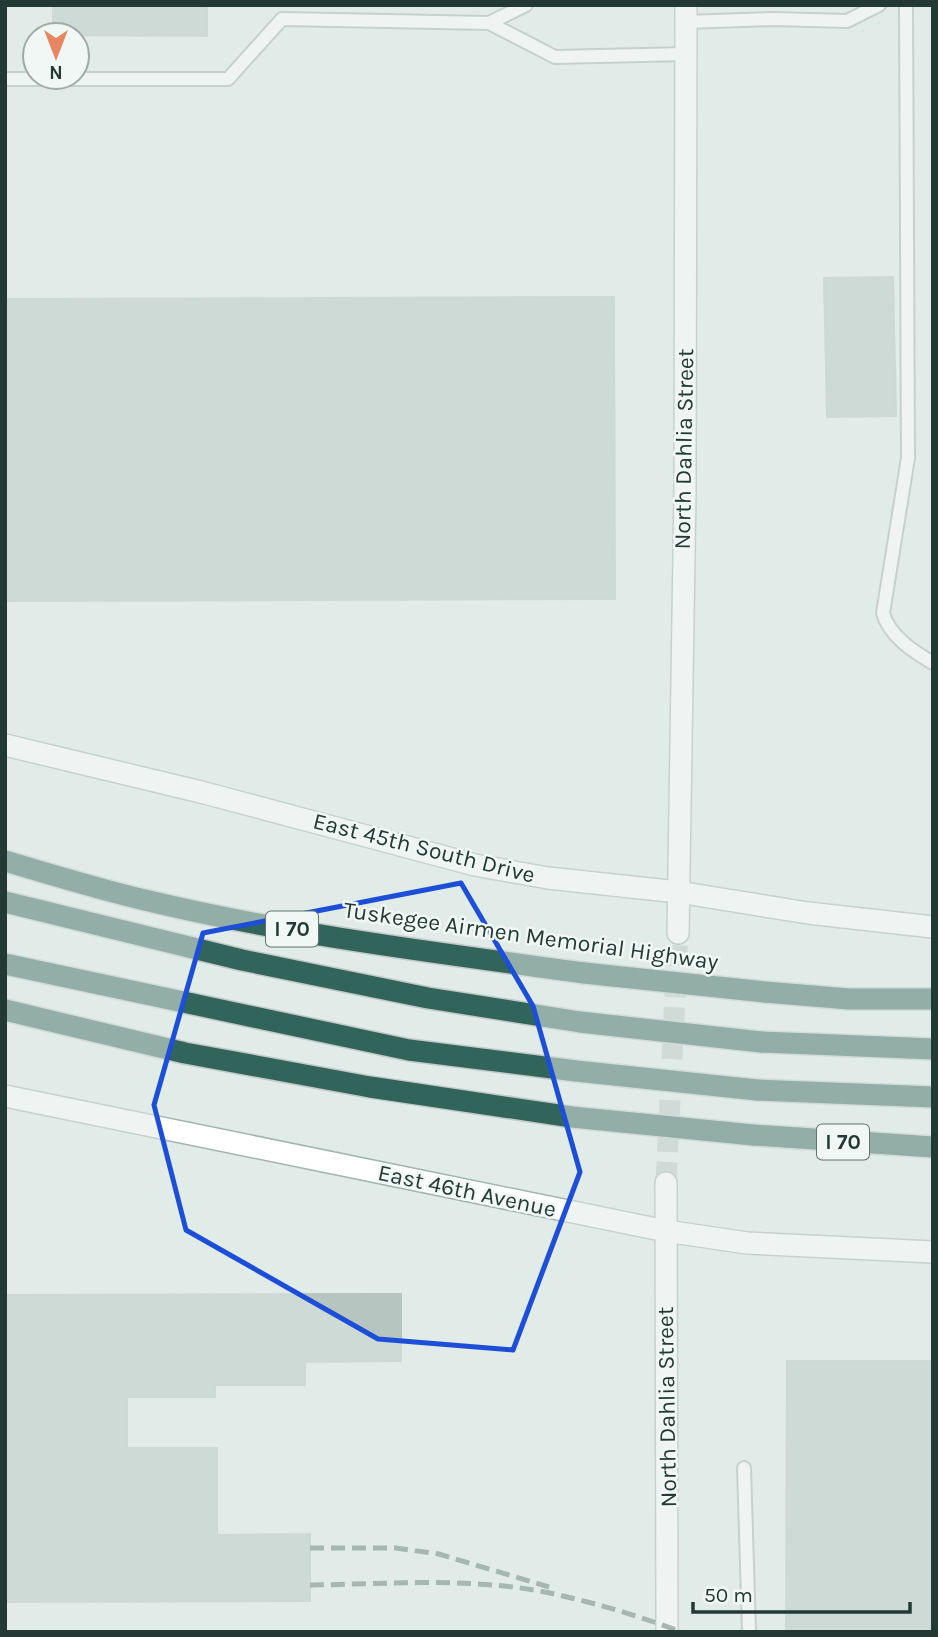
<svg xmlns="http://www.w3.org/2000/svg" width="938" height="1637" font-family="Karla,sans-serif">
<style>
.building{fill:#b7c5c0;stroke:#b4c4be;stroke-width:2}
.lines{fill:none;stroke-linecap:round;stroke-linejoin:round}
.tertiary-tunnel{stroke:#bbc8c3;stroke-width:21;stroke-dasharray:21 10;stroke-linecap:butt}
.service-casing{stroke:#a4b2ae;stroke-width:16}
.tertiary-casing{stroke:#a4b2ae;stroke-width:24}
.secondary-casing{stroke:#a1b6ae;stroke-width:24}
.motorway-casing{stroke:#c1c8c6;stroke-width:24}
.service{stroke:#fff;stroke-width:12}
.tertiary{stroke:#fff;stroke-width:21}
.secondary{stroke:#fff;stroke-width:21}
.motorway{stroke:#31645a;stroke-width:21}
.rail{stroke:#5d766f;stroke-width:5;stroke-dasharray:14 7;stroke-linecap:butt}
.motorway-bridge-casing{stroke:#c1c8c6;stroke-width:24;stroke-linecap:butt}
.motorway-bridge{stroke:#31645a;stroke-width:21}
.marked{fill:none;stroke:#1d4ed8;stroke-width:5;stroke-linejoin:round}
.labels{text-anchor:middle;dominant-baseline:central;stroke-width:5;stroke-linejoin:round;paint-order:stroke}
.shield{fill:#f1f7f5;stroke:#61736e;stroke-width:2}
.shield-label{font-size:21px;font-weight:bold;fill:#233a34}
.street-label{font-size:23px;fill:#233a34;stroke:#f1f7f5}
</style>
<rect width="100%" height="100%" fill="#e1ebe7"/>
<!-- building -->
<path class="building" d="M 53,5 L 207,5 L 207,36 L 53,35 Z
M 893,277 L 896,416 L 827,417 L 824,278 Z
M 614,297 L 615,599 L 5,601 L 5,299 Z
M 401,1294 L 401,1361 L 305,1362 L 305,1385 L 215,1385 L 215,1397 L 127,1397 L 127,1448 L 217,1448 L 217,1535 L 310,1534 L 310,1601 L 5,1602 L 5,1295 Z
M 787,1361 L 933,1361 L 933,1632 L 786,1632 Z"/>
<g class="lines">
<!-- tertiary-tunnel -->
<path class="tertiary-tunnel" d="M 666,1183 L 678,933"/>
<!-- service casing -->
<g class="service-casing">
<path id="service" d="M 906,5 L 908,458 L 883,613 C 889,636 914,652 933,663
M 685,22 L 773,19 L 847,21 L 879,5
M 489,23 L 526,5
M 5,79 L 228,79 L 282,19 L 489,23 L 555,57 L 686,54
M 744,1468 L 749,1630"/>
</g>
<!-- tertiary casing -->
<g class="tertiary-casing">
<path id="tertiary" d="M 678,933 L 685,492 L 686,5
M 666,1183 L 667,1632"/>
</g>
<!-- secondary casing -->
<g class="secondary-casing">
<path id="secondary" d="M 5,745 L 201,792 L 475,865 L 548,878 L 678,892 L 808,913 L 933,927
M 5,1096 L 666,1231 L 747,1243 L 933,1252"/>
</g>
<!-- motorway casing -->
<g class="motorway-casing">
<path id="motorway" d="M 5,861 C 53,875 101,890 149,901 C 292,935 439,953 584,973
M 5,902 L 242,960 L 428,998 L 580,1022
M 5,964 L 409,1050 L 576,1071
M 765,992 L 849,999 L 933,999
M 5,1010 L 185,1053 L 370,1087 L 572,1117
M 761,1042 L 933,1049
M 757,1090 L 933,1097
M 753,1135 L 933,1147"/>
</g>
<!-- service -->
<use href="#service" class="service"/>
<!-- tertiary -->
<use href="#tertiary" class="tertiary"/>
<!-- secondary -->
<use href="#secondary" class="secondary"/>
<!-- motorway -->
<use href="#motorway" class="motorway"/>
<!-- rail -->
<path class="rail" d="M 310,1548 L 396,1548 L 439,1554 L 549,1587
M 310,1585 C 393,1584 482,1576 563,1596 C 603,1605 644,1618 682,1632"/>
<!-- motorway-bridge casing -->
<g class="motorway-bridge-casing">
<path id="motorway-bridge" d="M 584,973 L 765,992
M 580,1022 L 761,1042
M 576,1071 L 757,1090
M 572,1117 L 753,1135"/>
</g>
<!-- motorway-bridge -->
<use href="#motorway-bridge" class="motorway-bridge"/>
</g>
<!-- marked area -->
<path d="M0 0H938V1637H0ZM 461,883 L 533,1006 L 580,1172 L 513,1350 L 378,1339 L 186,1230 L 154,1105 L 203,933 Z" fill="#e1ebe7" fill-opacity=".55" fill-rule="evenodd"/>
<path class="marked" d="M 461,883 L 533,1006 L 580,1172 L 513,1350 L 378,1339 L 186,1230 L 154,1105 L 203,933 Z"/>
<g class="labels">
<!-- shield labels -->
<g class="shield">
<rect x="266" y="911.5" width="52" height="35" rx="5"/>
<rect x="817" y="1124.5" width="52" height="35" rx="5"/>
</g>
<g class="shield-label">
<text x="292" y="929">I 70</text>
<text x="843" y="1142">I 70</text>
</g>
<!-- street labels -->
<g class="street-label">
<text transform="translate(684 449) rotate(-89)">North Dahlia Street</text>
<text transform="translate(424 848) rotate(14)">East 45th South Drive</text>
<text transform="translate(531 936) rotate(8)">Tuskegee Airmen Memorial Highway</text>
<text transform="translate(467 1191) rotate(12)">East 46th Avenue</text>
<text transform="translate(667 1407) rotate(-91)">North Dahlia Street</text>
</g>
</g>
<!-- border -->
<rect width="938" height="1637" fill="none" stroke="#233a34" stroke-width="14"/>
<!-- north arrow -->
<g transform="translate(56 56) rotate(180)"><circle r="33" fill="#f1f7f5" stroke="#9faba8" stroke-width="2"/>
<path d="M0-5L12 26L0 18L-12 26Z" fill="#e88562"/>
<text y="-10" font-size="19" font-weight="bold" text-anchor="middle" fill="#233a34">N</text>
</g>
<!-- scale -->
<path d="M693 1602v10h217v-10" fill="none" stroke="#233a34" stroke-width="3.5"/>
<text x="704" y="1602" font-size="21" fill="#233a34" stroke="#f1f7f5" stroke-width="5" paint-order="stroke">50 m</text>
</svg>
